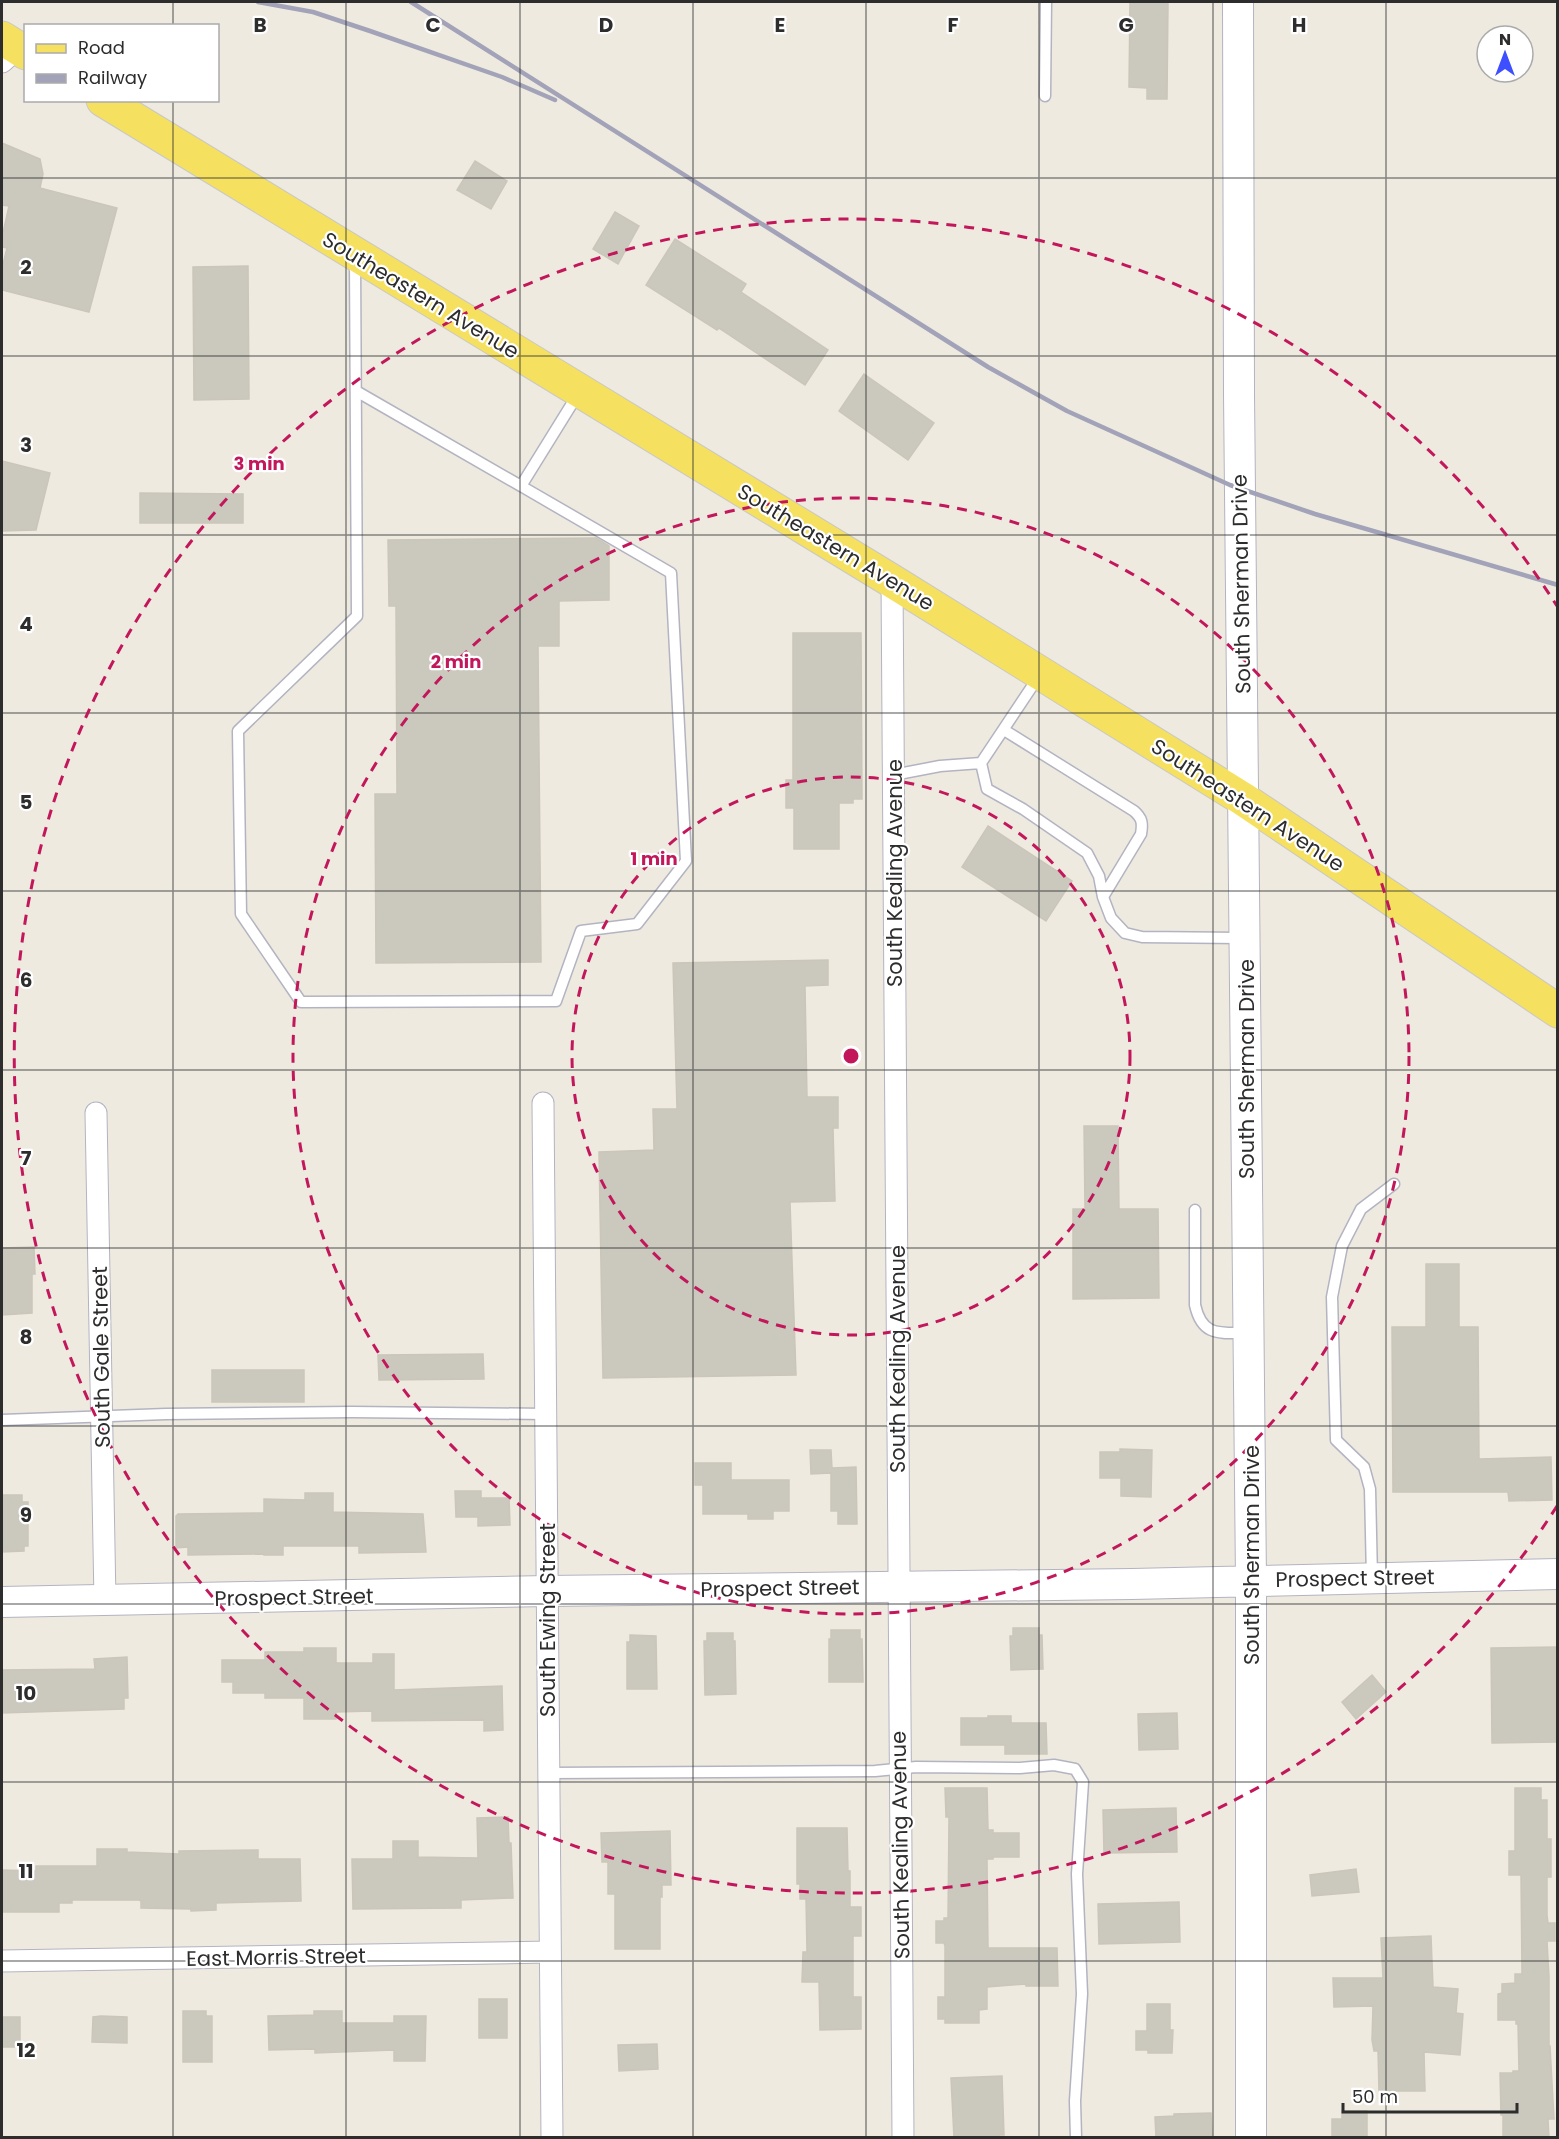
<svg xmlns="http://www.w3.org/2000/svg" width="1559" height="2139" font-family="Poppins,sans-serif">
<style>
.building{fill:#cbc8be;stroke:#cbc6b9;stroke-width:1.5}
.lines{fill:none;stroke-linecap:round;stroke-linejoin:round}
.service-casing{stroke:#b3b4c1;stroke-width:13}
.minor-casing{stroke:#b3b4c1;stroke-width:23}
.secondary-casing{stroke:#b3b4c1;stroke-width:32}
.primary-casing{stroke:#c8c8c8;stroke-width:35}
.service{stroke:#fff;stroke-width:10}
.minor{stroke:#fff;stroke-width:21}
.secondary{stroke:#fff;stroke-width:30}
.primary{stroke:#f5e05f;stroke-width:33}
.rail{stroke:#a2a3b8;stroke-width:4.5}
.grid{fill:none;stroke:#2d2d2d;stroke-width:1.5;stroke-opacity:0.55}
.ring{fill:none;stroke:#c2185b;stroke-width:3;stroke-dasharray:10 8}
.labels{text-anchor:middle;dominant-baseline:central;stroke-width:4.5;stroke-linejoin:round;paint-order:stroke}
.street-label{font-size:21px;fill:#2d2d2d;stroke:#fff}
.grid-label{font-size:20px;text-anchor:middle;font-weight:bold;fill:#2d2d2d;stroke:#fff;stroke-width:4.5;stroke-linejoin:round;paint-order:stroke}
.centre{fill:#c2185b;stroke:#fff;stroke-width:3}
.ring-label{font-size:18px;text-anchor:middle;font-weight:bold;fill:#c2185b;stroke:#fff;stroke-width:4.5;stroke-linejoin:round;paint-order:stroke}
</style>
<rect width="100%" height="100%" fill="#efeae0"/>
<!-- building -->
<path class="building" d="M 1130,2 L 1168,2 L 1167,99 L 1147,99 L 1147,88 L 1129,87 Z
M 2,143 L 40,159 L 43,174 L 40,188 L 117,208 L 89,312 L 2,290 L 2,268 L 7,248 L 2,247 L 2,237 L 9,206 L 2,205 Z
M 475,161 L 507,181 L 491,209 L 457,190 Z
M 615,212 L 639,226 L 618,264 L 593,249 Z
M 675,239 L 746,284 L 741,292 L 828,350 L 805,385 L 719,328 L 717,330 L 646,285 Z
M 248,266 L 249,399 L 194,400 L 193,267 Z
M 864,374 L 934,423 L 908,460 L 839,411 Z
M 2,461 L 50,473 L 36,530 L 2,531 Z
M 140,493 L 243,494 L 243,523 L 140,523 Z
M 596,538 L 609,546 L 609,600 L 559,601 L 559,646 L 538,646 L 541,962 L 376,963 L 375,794 L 397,794 L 396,606 L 389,606 L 388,540 Z
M 793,633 L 861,633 L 862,799 L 853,799 L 853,803 L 839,803 L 839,849 L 794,849 L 794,808 L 786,808 L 786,780 L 793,780 Z
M 988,826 L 1072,881 L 1046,921 L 962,867 Z
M 828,960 L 828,985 L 805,986 L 807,1097 L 838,1097 L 838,1128 L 833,1128 L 835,1201 L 790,1202 L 796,1375 L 603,1378 L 599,1152 L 654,1150 L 653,1109 L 677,1109 L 673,963 Z
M 1084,1126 L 1118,1126 L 1119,1209 L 1158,1209 L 1159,1298 L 1073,1299 L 1073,1209 L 1085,1209 Z
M 34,1247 L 35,1274 L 32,1274 L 32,1313 L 2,1315 L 2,1248 Z
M 1426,1264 L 1459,1264 L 1459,1327 L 1478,1327 L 1479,1459 L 1551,1457 L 1552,1500 L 1509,1501 L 1508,1492 L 1393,1492 L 1392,1327 L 1426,1327 Z
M 483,1354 L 484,1379 L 379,1380 L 378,1355 Z
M 212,1370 L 304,1370 L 304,1402 L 212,1402 Z
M 1120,1449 L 1152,1450 L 1151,1497 L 1121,1496 L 1121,1478 L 1100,1478 L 1100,1452 L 1120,1452 Z
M 810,1450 L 831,1450 L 832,1468 L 856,1467 L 857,1524 L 838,1524 L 838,1511 L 831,1511 L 831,1473 L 811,1474 Z
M 695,1463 L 731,1463 L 731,1480 L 789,1480 L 789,1511 L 773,1511 L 773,1519 L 748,1519 L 748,1514 L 703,1514 L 703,1485 L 695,1485 Z
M 455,1491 L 481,1491 L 481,1498 L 509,1498 L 510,1525 L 478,1526 L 478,1517 L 456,1517 Z
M 305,1493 L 333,1493 L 333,1512 L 423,1514 L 426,1552 L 359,1553 L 359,1546 L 283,1546 L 283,1555 L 264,1555 L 264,1554 L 188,1555 L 188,1547 L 176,1548 L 176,1516 L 178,1514 L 264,1513 L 264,1499 L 305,1500 Z
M 2,1495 L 22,1495 L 22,1502 L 28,1502 L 28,1546 L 24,1546 L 24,1551 L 2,1552 Z
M 1013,1628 L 1039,1628 L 1039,1635 L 1042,1635 L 1043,1669 L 1011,1670 L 1010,1636 L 1013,1636 Z
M 831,1630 L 860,1630 L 860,1639 L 862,1639 L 863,1682 L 829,1682 L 829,1639 L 831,1639 Z
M 707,1633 L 733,1633 L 733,1641 L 735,1641 L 736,1694 L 705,1695 L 704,1641 L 707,1641 Z
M 630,1635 L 656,1636 L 657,1689 L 627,1689 L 627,1642 L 630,1642 Z
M 1557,1647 L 1557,1742 L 1492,1743 L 1491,1648 Z
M 304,1648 L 336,1648 L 336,1663 L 373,1663 L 373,1654 L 394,1654 L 394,1690 L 502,1686 L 503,1730 L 484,1731 L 484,1720 L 372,1721 L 372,1711 L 336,1712 L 336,1719 L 304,1719 L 304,1698 L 265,1698 L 265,1693 L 233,1693 L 233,1682 L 222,1682 L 222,1660 L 265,1660 L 265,1652 L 304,1652 Z
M 127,1657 L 128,1698 L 124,1698 L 124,1709 L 2,1713 L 2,1670 L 95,1669 L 94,1659 Z
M 1372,1675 L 1386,1692 L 1356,1719 L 1342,1702 Z
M 1177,1713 L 1178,1749 L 1139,1750 L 1138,1714 Z
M 988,1716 L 1011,1716 L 1011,1723 L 1046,1723 L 1047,1754 L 1005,1754 L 1005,1745 L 961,1745 L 961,1718 L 988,1718 Z
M 945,1788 L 987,1788 L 988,1830 L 993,1830 L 993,1833 L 1019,1833 L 1019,1857 L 993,1857 L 993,1859 L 987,1859 L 988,1948 L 1057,1948 L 1058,1986 L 1026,1986 L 1026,1984 L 987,1987 L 987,2009 L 979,2010 L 979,2023 L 945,2023 L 945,2019 L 938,2019 L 938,1997 L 945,1997 L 945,1946 L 944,1943 L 936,1943 L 936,1921 L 944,1921 L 944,1918 L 948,1918 L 949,1817 L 946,1817 Z
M 1515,1788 L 1541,1788 L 1541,1800 L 1547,1800 L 1547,1839 L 1551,1839 L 1551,1877 L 1547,1877 L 1547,1915 L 1548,1923 L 1555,1923 L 1555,1941 L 1547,1941 L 1549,1977 L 1549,2046 L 1550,2046 L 1554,2119 L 1548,2119 L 1549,2138 L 1503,2138 L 1503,2115 L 1501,2115 L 1500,2073 L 1513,2073 L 1513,2071 L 1519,2071 L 1518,2024 L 1516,2024 L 1516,2020 L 1498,2020 L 1498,1994 L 1502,1993 L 1502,1984 L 1515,1983 L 1515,1974 L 1522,1974 L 1521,1875 L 1509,1875 L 1509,1851 L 1515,1851 Z
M 1176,1808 L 1177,1852 L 1104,1853 L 1103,1810 Z
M 508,1817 L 509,1843 L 511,1843 L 513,1898 L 461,1900 L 461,1908 L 353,1909 L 352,1859 L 393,1859 L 393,1841 L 418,1841 L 418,1857 L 478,1858 L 477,1818 Z
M 797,1828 L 847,1828 L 848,1871 L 850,1871 L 850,1907 L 861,1907 L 861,1936 L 853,1936 L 853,1997 L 861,1997 L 861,2029 L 820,2030 L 819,1982 L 802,1982 L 803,1952 L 807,1952 L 806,1899 L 800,1899 L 800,1884 L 797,1884 Z
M 670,1831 L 671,1885 L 662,1885 L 662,1897 L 660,1897 L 660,1949 L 615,1949 L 615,1894 L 608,1894 L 608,1862 L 602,1862 L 601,1833 Z
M 97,1849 L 127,1849 L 127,1852 L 179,1854 L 179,1851 L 258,1850 L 258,1859 L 300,1859 L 301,1901 L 216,1903 L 216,1910 L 191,1911 L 191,1909 L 141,1908 L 141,1901 L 139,1900 L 72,1900 L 72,1903 L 59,1903 L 59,1912 L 2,1912 L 2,1870 L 36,1871 L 36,1866 L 97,1866 Z
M 1356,1869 L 1359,1892 L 1312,1896 L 1310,1875 Z
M 1179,1902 L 1180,1942 L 1099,1944 L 1098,1904 Z
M 1431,1936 L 1433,1987 L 1458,1989 L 1456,2013 L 1463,2014 L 1460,2055 L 1424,2052 L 1425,2091 L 1379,2091 L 1378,2051 L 1374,2051 L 1372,2040 L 1373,2006 L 1334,2007 L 1333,1978 L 1383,1978 L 1381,1938 Z
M 479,1999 L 507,1999 L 507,2038 L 479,2038 Z
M 1147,2004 L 1170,2004 L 1170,2030 L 1173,2030 L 1172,2053 L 1148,2053 L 1148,2050 L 1136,2050 L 1136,2031 L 1147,2031 Z
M 183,2011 L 206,2011 L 206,2016 L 212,2016 L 212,2062 L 183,2062 Z
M 314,2011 L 342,2011 L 342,2023 L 394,2023 L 394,2016 L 426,2016 L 425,2061 L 394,2061 L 394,2050 L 315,2053 L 315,2049 L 269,2050 L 268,2016 L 314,2015 Z
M 101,2016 L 127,2017 L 127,2043 L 92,2042 L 93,2017 Z
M 2,2017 L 20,2017 L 20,2047 L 2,2047 Z
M 657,2044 L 658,2069 L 619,2071 L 618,2045 Z
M 1002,2076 L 1004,2135 L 999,2135 L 999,2138 L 954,2138 L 951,2078 Z
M 1342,2111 L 1367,2111 L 1367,2138 L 1332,2138 L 1332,2119 L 1342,2119 Z
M 1211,2113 L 1212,2138 L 1156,2138 L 1155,2117 L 1174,2116 L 1174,2114 Z"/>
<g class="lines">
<!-- service casing -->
<g class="service-casing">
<path id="service" d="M 1045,96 L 1046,2
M 355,261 L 357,616 L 238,731 L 241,914 L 301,1002 L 556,1001 L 581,931 L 637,924 L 686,861 L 671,573 L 521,486 L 578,394
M 356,391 L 521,486
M 1039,676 L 981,763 L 987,789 L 1023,809 L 1087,853 L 1099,876 L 1103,897 L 1111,918 L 1125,933 L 1142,937 L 1241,938
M 1004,730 L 1134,811 C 1142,818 1143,823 1141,834 L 1103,897
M 893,775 L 940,766 L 981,763
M 1195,1210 L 1195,1305 C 1202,1336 1218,1333 1246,1333
M 2,1420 L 166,1414 L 352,1412 L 546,1414
M 1372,1578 L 1370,1489 L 1364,1467 L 1336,1440 L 1332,1297 L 1342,1246 L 1361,1209 L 1394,1184
M 549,1773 L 875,1771 L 916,1767 L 1020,1768 L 1054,1765 L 1075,1769 L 1083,1782 L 1077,1874 L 1082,1994 L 1075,2101 L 1076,2138"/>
</g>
<!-- minor casing -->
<g class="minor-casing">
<path id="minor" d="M 2,62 L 18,48
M 892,581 L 903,2138
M 543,1103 L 552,2138
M 96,1113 L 105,1601
M 2,1961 L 550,1952"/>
</g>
<!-- secondary casing -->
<g class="secondary-casing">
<path id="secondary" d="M 1238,2 L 1239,394 L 1251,1581 L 1251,2138
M 2,1602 L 547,1591 L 1132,1584 L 1558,1574"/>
</g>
<!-- primary casing -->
<g class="primary-casing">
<path id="primary" d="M 2,38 L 26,53
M 103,100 L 892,581 L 1243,799 L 1558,1011"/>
</g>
<!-- service -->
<use href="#service" class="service"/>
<!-- minor -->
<use href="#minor" class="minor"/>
<!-- secondary -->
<use href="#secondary" class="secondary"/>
<!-- primary -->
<use href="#primary" class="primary"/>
<!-- rail -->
<path class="rail" d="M 258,2 L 313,12 L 370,31 L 502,77 L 555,100
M 411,2 L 988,367 L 1067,411 L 1230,485 L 1315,514 L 1558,585"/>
</g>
<!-- grid -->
<path class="grid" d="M 173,2 L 173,26M 346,2 L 346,2138M 520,2 L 520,2138M 693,2 L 693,2138M 866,2 L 866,2138M 1039,2 L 1039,2138M 1213,2 L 1213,2138M 1386,2 L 1386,2138M 173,100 L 173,2138M 2,178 L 1558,178M 2,356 L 1558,356M 2,535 L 1558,535M 2,713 L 1558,713M 2,891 L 1558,891M 2,1070 L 1558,1070M 2,1248 L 1558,1248M 2,1426 L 1558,1426M 2,1604 L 1558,1604M 2,1782 L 1558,1782M 2,1961 L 1558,1961"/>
<!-- distance rings -->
<g class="ring">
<circle cx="851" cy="1056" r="279"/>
<circle cx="851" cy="1056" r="558"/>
<path d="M1557 1506A837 837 0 1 1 1557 606"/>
</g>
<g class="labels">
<!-- street labels -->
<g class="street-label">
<text transform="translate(421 295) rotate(31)">Southeastern Avenue</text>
<text transform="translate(836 547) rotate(31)">Southeastern Avenue</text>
<text transform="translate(1241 584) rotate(-91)">South Sherman Drive</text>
<text transform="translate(1248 805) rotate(33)">Southeastern Avenue</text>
<text transform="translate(894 873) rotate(-90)">South Kealing Avenue</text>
<text transform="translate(1246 1069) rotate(-90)">South Sherman Drive</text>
<text transform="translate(101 1357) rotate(-91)">South Gale Street</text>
<text transform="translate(897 1359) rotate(-90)">South Kealing Avenue</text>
<text transform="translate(1251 1555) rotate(-90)">South Sherman Drive</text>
<text transform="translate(1355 1578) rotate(-1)">Prospect Street</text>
<text transform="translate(780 1588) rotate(-1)">Prospect Street</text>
<text transform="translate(294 1597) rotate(-1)">Prospect Street</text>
<text transform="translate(547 1620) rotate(-90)">South Ewing Street</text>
<text transform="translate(900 1845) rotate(-91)">South Kealing Avenue</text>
<text transform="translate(276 1957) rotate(-1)">East Morris Street</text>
</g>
</g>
<g class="grid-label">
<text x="260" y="32">B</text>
<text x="433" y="32">C</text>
<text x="606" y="32">D</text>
<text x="780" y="32">E</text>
<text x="953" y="32">F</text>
<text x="1126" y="32">G</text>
<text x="1299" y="32">H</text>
<text x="26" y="274">2</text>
<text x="26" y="452">3</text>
<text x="26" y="631">4</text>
<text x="26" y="809">5</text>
<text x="26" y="987">6</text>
<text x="26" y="1165">7</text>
<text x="26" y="1344">8</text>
<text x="26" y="1522">9</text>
<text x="26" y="1700">10</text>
<text x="26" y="1878">11</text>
<text x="26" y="2057">12</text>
</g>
<circle cx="851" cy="1056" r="9" class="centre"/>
<g class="ring-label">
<text x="259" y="470">3 min</text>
<text x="456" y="668">2 min</text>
<text x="654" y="865">1 min</text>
</g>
<!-- border -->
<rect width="1559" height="2139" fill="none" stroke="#2d2d2d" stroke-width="6"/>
<!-- legend -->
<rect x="24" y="24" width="195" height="78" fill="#ffffff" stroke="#ababab" stroke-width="1.5"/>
<rect x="36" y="44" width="30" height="9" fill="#f5e05f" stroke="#ababab" stroke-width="1.5"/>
<text x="78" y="54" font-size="18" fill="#2d2d2d">Road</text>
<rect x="36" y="74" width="30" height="9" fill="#a2a3b8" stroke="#ababab" stroke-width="1.5"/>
<text x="78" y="84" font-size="18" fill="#2d2d2d">Railway</text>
<!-- north arrow -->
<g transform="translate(1505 54)"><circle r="28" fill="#ffffff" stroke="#ababab" stroke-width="1.5"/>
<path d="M0-4.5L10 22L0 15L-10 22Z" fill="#3d4fff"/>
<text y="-9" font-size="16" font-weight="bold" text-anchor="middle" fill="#2d2d2d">N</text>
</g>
<!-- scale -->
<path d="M1343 2103v9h174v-9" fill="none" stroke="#2d2d2d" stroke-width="3"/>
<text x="1352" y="2103" font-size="18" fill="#2d2d2d" stroke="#ffffff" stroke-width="4.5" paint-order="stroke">50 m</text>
</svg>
